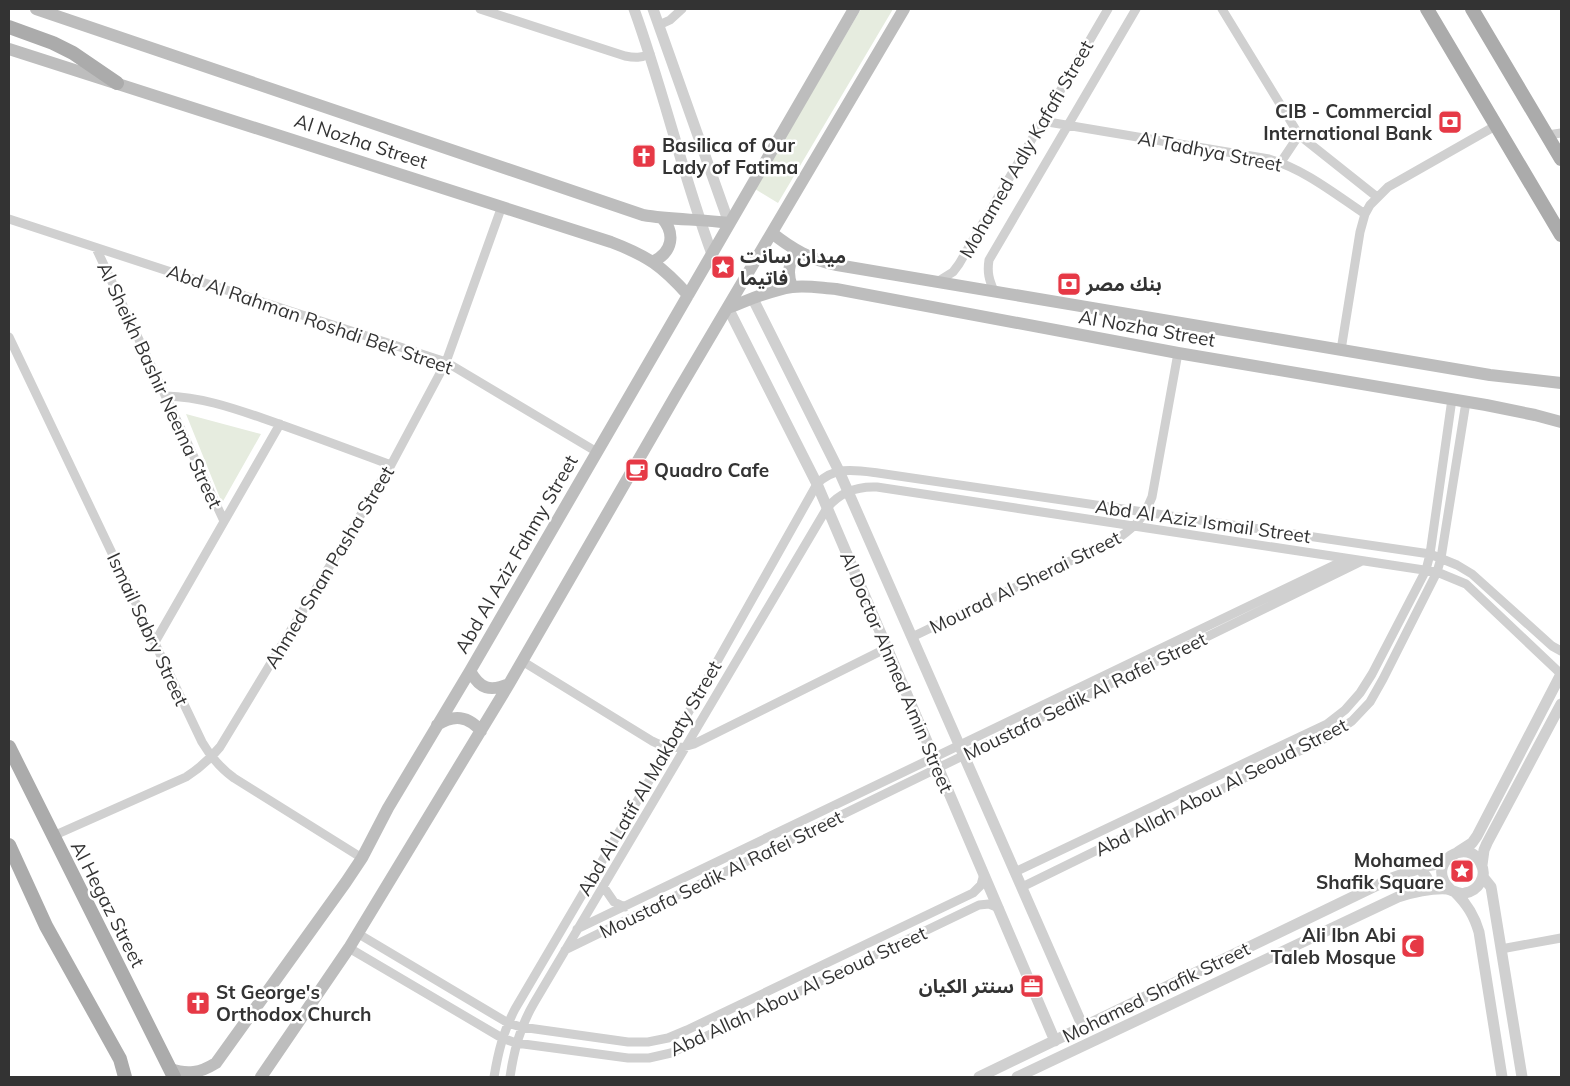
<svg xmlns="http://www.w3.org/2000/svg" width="1570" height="1086" font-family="Mulish,'Noto Sans Arabic',sans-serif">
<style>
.green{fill:#e6ecdf}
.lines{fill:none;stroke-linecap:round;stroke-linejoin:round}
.minor{stroke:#d0d0d0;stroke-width:9}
.tertiary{stroke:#d0d0d0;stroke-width:11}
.secondary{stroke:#bdbdbd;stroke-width:12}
.primary{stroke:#ababab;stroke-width:14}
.labels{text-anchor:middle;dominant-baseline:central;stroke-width:5;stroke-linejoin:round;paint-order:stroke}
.poi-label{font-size:19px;font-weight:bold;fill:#333;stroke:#fff;text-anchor:start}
.street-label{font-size:19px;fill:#333;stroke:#fff}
</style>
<rect width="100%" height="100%" fill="#fff"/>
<!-- green -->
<path class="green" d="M 861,9 L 893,9 L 778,203 L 755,189 Z
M 186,414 L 261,434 L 222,503 Z"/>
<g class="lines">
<!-- minor -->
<path class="minor" d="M 480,9 L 625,56 C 635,58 641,58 650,54
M 1222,9 L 1299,135 L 1377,197
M 659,25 L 670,20 L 682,9
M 1042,121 L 1269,159 C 1304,169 1335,194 1365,214
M 1548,135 L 1561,133
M 1281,162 L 1299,135
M 9,219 L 446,362 L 597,452
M 96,248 L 224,521
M 937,282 L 953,272 L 959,264 L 1108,9
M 994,291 C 989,280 987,272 989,260 L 1136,9
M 9,337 L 202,742 C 211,757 220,768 234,778 L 362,858
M 1341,350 L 1360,232 L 1365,214 L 1370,205 L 1388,187 L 1497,125
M 166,396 C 200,397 230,407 262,418 C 305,433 348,449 391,465
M 912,637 L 1120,537 C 1137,525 1144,517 1152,497 L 1178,353
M 155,642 L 280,424
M 522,661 L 652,741 C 667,749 679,749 694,744 L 887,648
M 53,836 L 186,777 C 200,768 210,759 220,747 L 391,465 L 446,362 L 502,206
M 1015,872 L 1327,724 L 1345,710 L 1360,693 L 1372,674 L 1426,570 L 1430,554 L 1452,399
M 603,886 L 614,902 L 625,907
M 1022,887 L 1330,736 L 1352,721 L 1370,702 L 1383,679 L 1437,572 L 1441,558 L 1466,402
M 577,929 L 1347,559
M 357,933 L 508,1023 L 521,1027 L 628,1042 L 648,1042 L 668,1038 L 687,1030 L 973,893 L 981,885 L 984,874
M 349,948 L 502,1038 L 516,1043 L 628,1058 L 649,1058 L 671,1053 L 690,1044 L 979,905 L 989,904 L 999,908
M 1501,949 L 1561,938
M 565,950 L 1362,561
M 494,1077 C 498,1053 503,1032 515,1009 L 669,747 L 817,484 C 834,466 855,470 878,473 L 1430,554 L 1457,565 L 1472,574 L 1552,646 L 1561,651
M 510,1077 C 514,1050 520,1027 534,1003 L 827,508 C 840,492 856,486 877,487 L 1437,572 L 1466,584 L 1561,674"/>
<!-- tertiary -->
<path class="tertiary" d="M 634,9 C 663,89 682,173 712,254
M 653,9 L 729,223
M 753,299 L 839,471 L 1083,1027
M 728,308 L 817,484 L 1055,1041
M 1458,852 L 1472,843 L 1477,836 L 1561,674
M 1482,865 L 1484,850 L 1487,843 L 1561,704
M 1420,868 L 1427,878 L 1426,890
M 1483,877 L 1491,887 L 1492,893 L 1522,1077
M 1455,892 C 1467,904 1474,915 1479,932 L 1502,1077
M 979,1077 L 1392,878 L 1426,866 L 1444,863
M 1017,1077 L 1398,897 C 1414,892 1430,888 1447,889 C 1453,890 1458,895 1465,893 C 1471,892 1477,888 1480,883 C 1484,877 1484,870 1481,864 C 1469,835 1423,863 1450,889"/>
<!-- secondary -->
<path class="secondary" d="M 36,9 L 643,215 C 671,220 700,219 729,223
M 9,49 L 611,242 C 648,256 662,266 688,295
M 772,233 C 792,249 811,260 837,265 L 1490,375 L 1561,383
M 654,261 C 672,252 676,234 662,218
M 792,287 C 787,274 788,263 797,251
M 728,308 C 749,300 770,290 792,287 C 807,285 821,288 836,289 L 1178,353 L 1486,405 L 1535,415 L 1561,422
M 470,671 C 480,689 490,692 509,684
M 437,725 C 454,714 468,716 481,731
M 170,1069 C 188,1075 200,1073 216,1063 L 346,882 L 362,858 L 388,808 L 470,671 L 854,9
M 261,1077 L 349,948 L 509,684 L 677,393 L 904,9"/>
<!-- primary -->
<path class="primary" d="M 1427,9 L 1561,235
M 1472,9 L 1561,159
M 9,27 L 53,43 L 73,53 L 117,83
M 9,747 L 174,1077
M 9,845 L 46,926 L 120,1059 L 125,1077"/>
</g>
<!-- icons -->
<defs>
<g id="bank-square" transform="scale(1.25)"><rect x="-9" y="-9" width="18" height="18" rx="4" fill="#e63946" stroke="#fff"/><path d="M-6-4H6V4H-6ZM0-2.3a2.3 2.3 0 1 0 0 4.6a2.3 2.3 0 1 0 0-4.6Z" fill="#fff"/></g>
<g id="church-square" transform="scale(1.25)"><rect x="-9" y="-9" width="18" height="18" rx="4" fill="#e63946" stroke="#fff"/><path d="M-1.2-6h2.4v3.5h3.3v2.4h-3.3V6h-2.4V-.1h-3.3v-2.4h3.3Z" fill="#fff"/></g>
<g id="sight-square" transform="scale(1.25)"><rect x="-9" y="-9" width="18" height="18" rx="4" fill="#e63946" stroke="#fff"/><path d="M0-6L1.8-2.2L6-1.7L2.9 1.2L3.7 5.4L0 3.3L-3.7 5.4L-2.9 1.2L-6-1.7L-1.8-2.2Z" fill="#fff"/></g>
<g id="cafe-square" transform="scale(1.25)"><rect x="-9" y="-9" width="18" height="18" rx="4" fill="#e63946" stroke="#fff"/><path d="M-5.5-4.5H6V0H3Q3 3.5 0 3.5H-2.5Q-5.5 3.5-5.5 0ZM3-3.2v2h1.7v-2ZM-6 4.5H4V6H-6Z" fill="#fff"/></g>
<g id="mosque-square" transform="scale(1.25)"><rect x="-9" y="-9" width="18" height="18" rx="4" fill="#e63946" stroke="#fff"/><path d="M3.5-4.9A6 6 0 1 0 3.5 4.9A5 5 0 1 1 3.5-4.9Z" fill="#fff"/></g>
<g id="office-square" transform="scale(1.25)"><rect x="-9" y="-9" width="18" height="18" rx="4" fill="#e63946" stroke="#fff"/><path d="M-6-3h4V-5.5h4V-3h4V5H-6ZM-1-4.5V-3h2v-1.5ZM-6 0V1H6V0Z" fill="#fff"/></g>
</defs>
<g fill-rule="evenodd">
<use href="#bank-square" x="1450" y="122"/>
<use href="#church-square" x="644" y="156"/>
<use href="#sight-square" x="723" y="267"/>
<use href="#bank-square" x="1069" y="284"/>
<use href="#cafe-square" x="637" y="470"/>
<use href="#sight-square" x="1462" y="871"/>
<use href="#mosque-square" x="1413" y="946"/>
<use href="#office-square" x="1032" y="986"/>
<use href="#church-square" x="198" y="1003"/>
</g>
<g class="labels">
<!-- poi labels -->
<g class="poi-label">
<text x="1432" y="111" text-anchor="end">CIB - Commercial<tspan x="1432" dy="22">International Bank</tspan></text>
<text x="662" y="145">Basilica of Our<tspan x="662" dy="22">Lady of Fatima</tspan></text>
<text x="740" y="256">ميدان سانت<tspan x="740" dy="22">فاتيما</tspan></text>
<text x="1086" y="284">بنك مصر</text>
<text x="654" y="470">Quadro Cafe</text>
<text x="1444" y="860" text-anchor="end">Mohamed<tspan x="1444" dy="22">Shafik Square</tspan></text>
<text x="1396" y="935" text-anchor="end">Ali Ibn Abi<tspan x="1396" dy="22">Taleb Mosque</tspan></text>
<text x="1014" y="986" text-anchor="end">سنتر الكيان</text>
<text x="216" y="992">St George's<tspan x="216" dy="22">Orthodox Church</tspan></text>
</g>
<!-- street labels -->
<g class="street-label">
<text transform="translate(361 141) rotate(18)">Al Nozha Street</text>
<text transform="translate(1026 149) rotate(-60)">Mohamed Adly Kafafi Street</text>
<text transform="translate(1210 151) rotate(11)">Al Tadhya Street</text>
<text transform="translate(310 319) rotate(19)">Abd Al Rahman Roshdi Bek Street</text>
<text transform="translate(1147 328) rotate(10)">Al Nozha Street</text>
<text transform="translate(160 385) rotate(65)">Al Sheikh Bashir Neema Street</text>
<text transform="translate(1203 521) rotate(8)">Abd Al Aziz Ismail Street</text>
<text transform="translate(516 554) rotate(-60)">Abd Al Aziz Fahmy Street</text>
<text transform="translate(329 567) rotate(-59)">Ahmed Snan Pasha Street</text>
<text transform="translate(1025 582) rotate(-26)">Mourad Al Sherai Street</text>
<text transform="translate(148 629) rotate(65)">Ismail Sabry Street</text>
<text transform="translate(897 672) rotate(67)">Al Doctor Ahmed Amin Street</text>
<text transform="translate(1085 696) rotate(-26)">Moustafa Sedik Al Rafei Street</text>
<text transform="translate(649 778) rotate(-60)">Abd Al Latif Al Makbaty Street</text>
<text transform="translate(1221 787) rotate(-27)">Abd Allah Abou Al Seoud Street</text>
<text transform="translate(721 874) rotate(-26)">Moustafa Sedik Al Rafei Street</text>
<text transform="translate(108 904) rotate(63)">Al Hegaz Street</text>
<text transform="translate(798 991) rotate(-25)">Abd Allah Abou Al Seoud Street</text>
<text transform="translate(1156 992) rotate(-26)">Mohamed Shafik Street</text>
</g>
</g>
<!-- border -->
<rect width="1570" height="1086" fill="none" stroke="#333333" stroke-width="20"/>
</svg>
